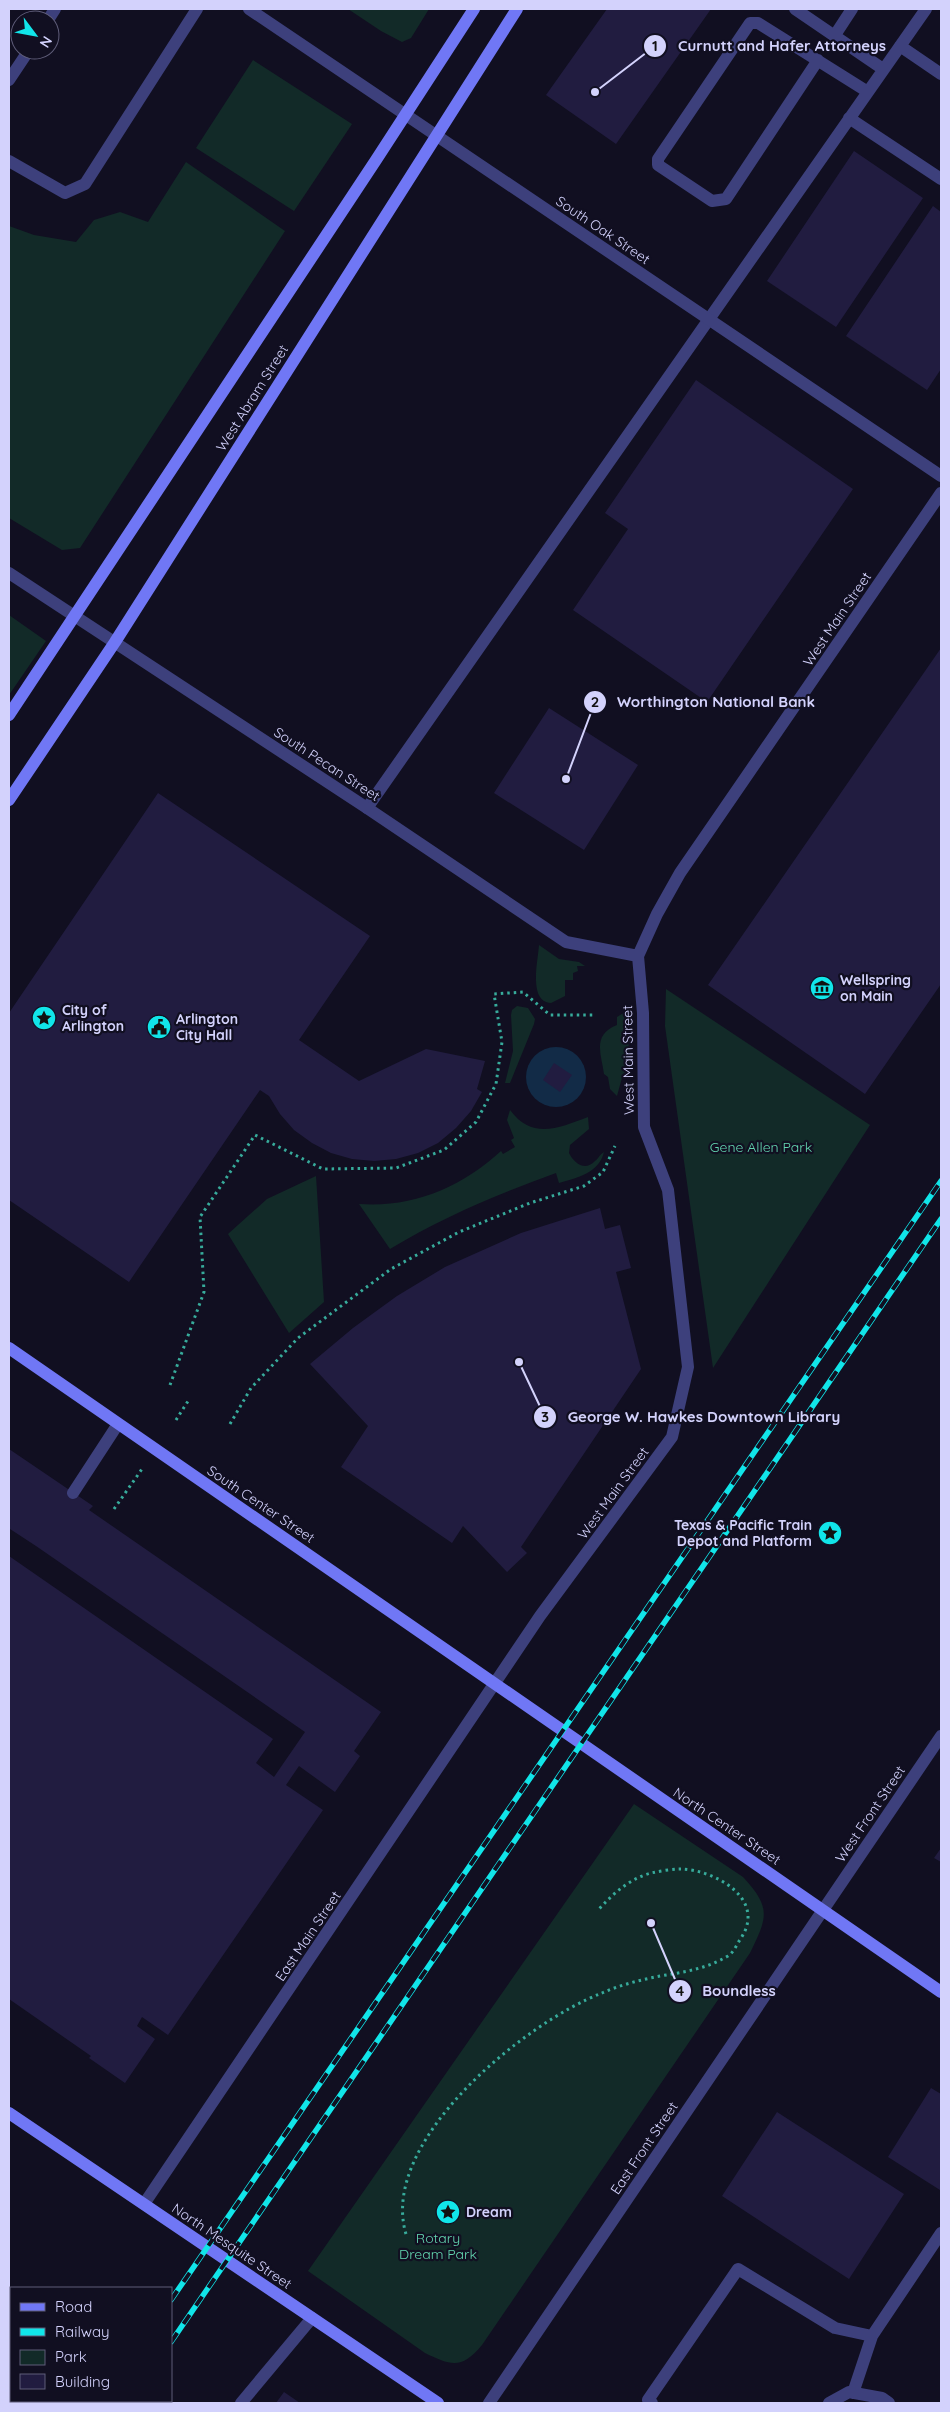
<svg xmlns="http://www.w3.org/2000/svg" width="950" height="2412" font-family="Quicksand,sans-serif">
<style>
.green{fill:#122a28}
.water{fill:#122b47}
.building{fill:#211c40}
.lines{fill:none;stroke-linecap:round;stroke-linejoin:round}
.path{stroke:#37ab9b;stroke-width:3;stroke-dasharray:2.5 4;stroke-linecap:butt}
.lane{stroke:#3d407c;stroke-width:12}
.street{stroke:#3d407c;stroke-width:12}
.secondary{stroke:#7077f5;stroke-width:12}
.rail-casing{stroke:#11e5e9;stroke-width:5.5}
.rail{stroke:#110f21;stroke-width:4;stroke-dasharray:11;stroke-linecap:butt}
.labels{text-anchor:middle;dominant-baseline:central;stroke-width:4.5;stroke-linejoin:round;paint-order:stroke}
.street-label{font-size:14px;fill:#d3d2fc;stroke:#110f21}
.poi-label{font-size:14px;font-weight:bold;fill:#d3d2fc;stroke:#110f21;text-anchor:start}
.park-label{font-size:14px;fill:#63d6b0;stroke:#110f21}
.leader{fill:none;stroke:#d3d2fc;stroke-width:2}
.callout-dot{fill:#d3d2fc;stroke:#110f21;stroke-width:2}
.mark-label{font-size:15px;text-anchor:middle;font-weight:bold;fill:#111}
.callout-label{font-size:15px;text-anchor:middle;font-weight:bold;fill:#d3d2fc;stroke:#110f21;stroke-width:4.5;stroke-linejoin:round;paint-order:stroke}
</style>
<rect width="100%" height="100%" fill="#110f21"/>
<!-- green -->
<path class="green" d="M 348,9 L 429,9 L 411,38 L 402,42 L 381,31 Z
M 253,60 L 352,124 L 294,211 L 196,148 Z
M 186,162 L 285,231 L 80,548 L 62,550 L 9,518 L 9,226 L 34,235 L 76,242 L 94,220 L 120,212 L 148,222 Z
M 9,615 L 46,641 L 9,695 Z
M 539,945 L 559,959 L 579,962 L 585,966 L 577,966 L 578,971 L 573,973 L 573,980 L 565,980 L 565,996 L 551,1003 C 528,1002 538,961 539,945 Z
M 666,989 L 870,1125 L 713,1368 L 665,1026 Z
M 517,1006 L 528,1008 L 535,1019 L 534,1024 L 510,1083 L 505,1083 L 513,1051 L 511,1015 L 512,1010 Z
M 625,1012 L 631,1067 L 623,1074 L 617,1096 L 610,1089 L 608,1077 L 604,1074 C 601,1053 592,1035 617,1025 L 617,1017 Z
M 510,1110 C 532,1140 559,1128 588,1117 L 589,1129 L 570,1145 L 569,1153 C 574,1163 585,1172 595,1161 C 599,1158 599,1155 604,1152 C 599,1173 577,1178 559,1183 L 556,1173 C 498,1194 443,1217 390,1249 L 359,1204 C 413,1208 462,1187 501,1151 L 503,1154 L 515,1147 L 511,1140 L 514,1138 L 507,1120 Z
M 316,1176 L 324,1302 L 289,1333 L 228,1234 L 267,1199 Z
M 634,1804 L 743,1877 C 772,1908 767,1918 750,1953 L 482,2345 C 462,2369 452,2366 425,2353 L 308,2271 Z"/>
<!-- water -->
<path class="water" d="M526 1077a30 30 0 1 1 60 0a30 30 0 1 1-60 0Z"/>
<!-- building -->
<path class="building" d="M 607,9 L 711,9 L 616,144 L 546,95 Z
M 854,151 L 923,198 L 836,327 L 767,281 Z
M 933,206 L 941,212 L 941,369 L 927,390 L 846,336 Z
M 696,380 L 853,489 L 707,702 L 573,610 L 628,529 L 605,513 Z
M 941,648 L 941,984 L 865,1094 L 708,985 Z
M 549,708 L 638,765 L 584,850 L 494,793 Z
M 158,793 L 370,936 L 299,1040 L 359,1081 L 426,1049 L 485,1061 L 477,1089 L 482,1092 L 471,1111 L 456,1128 L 438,1143 L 418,1153 L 396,1159 L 374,1161 L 352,1159 L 331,1153 L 312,1143 L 294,1130 L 280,1114 L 269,1096 L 260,1090 L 129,1282 L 9,1200 L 9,1013 Z
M 554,1063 L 572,1075 L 560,1092 L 543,1080 Z
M 600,1208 L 605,1229 L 620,1225 L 631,1268 L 616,1272 L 641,1369 L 521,1547 L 527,1553 L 507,1572 L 463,1526 L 452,1543 L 341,1467 L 368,1426 L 310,1364 L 353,1328 L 397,1296 L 445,1267 L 521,1233 Z
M 9,1449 L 93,1506 L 89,1510 L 381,1712 L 354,1751 L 360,1756 L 335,1792 L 299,1766 L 286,1785 L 323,1810 L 168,2035 L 142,2017 L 137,2026 L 155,2039 L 125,2083 L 89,2058 L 91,2056 L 9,1999 L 9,1556 L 273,1739 L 256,1763 L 274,1777 L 305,1732 L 36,1546 L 10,1529 L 9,1531 Z
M 941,1848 L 941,1862 L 934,1858 Z
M 931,2088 L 941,2094 L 940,2190 L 888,2157 Z
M 777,2112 L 904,2194 L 849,2279 L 722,2196 Z
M 284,2392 L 300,2403 L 276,2403 Z"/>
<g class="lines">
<!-- path -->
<path class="path" d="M 170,1385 L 204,1292 L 200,1217 L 255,1135 L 323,1169 L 396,1168 L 444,1150 L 476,1122 L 496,1084 L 502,1042 L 494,994 L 523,992 L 550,1015 L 593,1015
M 176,1420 L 190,1398
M 230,1424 L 251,1388 L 298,1338 L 391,1269 L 459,1232 L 530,1203 L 584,1186 L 603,1172 L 615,1146
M 114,1509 L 142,1469
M 406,2234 C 378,2141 526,2022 602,1993 C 620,1985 640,1980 660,1976 C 684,1972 706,1969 728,1956 C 734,1952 737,1944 741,1938 C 767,1899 715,1870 681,1869 C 672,1869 660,1871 651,1873 C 629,1879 614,1893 599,1909"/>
<!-- lane -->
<path class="lane" d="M 795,9 L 883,69
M 835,35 L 852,9
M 900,46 L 941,74
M 818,60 L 726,199 L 712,201 L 658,165 L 658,159 L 750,23 L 758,23 L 868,92
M 849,118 L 941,179
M 9,161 L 65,193 L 85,184 L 197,9
M 367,808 L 926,9
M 73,1493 L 118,1424
M 853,2393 L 872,2336 L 941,2233
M 241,2403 L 312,2318
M 652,2403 L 648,2400 L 738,2269 L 835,2328 L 872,2336
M 829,2403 L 849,2392 L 882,2398 L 889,2403"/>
<!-- street -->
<path class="street" d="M 249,9 L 941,476
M 48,20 L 55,9
M 9,80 L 29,50
M 9,573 L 367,808 L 566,942 L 638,956
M 144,2204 L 540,1616 L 672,1437 L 688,1367 L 668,1190 L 644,1127 L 643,1013 L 638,956 L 657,914 L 680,873 L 941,493
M 489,2403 L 941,1736"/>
<!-- secondary -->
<path class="secondary" d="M 9,715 L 376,160 L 474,9
M 9,800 L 115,642 L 517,9
M 9,1348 L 941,1992
M 9,2113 L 438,2403"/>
<!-- rail casing -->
<g class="rail-casing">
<path id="rail" d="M 171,2300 L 941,1181
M 171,2342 L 941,1219
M 100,2403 L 102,2401
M 129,2403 L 131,2401"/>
</g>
<!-- rail -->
<use href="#rail" class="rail"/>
</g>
<!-- icons -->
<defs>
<g id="museum-disc" transform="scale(1.25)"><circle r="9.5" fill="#11e5e9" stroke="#110f21"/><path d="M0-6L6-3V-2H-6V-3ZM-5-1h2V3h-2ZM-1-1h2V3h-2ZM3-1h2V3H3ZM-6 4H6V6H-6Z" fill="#111"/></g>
<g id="sight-disc" transform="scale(1.25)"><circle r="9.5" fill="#11e5e9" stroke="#110f21"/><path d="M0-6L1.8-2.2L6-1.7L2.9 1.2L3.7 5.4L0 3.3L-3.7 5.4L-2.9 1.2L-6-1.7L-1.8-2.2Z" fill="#111"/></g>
<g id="civic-disc" transform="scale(1.25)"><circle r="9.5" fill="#11e5e9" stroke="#110f21"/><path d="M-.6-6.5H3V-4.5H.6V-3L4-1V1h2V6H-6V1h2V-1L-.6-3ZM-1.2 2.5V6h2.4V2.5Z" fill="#111"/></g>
</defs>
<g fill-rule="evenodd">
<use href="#museum-disc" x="822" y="988"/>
<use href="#sight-disc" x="44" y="1018"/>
<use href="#civic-disc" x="159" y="1027"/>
<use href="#sight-disc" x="830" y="1533"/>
<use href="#sight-disc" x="448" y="2212"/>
</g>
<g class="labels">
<!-- street labels -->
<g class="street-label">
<text transform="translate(603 230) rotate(34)">South Oak Street</text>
<text transform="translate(252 398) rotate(-58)">West Abram Street</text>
<text transform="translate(837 619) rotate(-56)">West Main Street</text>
<text transform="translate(327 764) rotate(33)">South Pecan Street</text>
<text transform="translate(628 1060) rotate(-91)">West Main Street</text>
<text transform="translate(613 1493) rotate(-54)">West Main Street</text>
<text transform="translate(261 1504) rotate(34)">South Center Street</text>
<text transform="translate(870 1814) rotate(-56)">West Front Street</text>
<text transform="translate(727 1826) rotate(34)">North Center Street</text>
<text transform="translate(308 1936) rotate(-56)">East Main Street</text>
<text transform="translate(644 2148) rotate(-56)">East Front Street</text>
<text transform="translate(232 2246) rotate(34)">North Mesquite Street</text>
</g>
<!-- poi labels -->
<g class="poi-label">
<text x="840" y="980">Wellspring<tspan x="840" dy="16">on Main</tspan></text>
<text x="62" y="1010">City of<tspan x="62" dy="16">Arlington</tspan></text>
<text x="176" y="1019">Arlington<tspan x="176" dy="16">City Hall</tspan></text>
<text x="812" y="1525" text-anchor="end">Texas &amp; Pacific Train<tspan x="812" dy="16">Depot and Platform</tspan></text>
<text x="466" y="2212">Dream</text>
</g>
<!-- park labels -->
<g class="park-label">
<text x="761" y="1147">Gene Allen Park</text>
<text x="438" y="2238">Rotary<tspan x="438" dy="16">Dream Park</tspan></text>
</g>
</g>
<!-- callouts -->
<path class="leader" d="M595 92L655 46M566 779L595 702M519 1362L545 1417M651 1923L680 1991"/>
<g class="callout-dot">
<circle cx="595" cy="92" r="5"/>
<circle cx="566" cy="779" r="5"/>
<circle cx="519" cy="1362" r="5"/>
<circle cx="651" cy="1923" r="5"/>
<circle cx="655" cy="46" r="12"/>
<circle cx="595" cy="702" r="12"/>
<circle cx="545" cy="1417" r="12"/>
<circle cx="680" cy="1991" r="12"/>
</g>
<g class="mark-label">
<text x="655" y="51">1</text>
<text x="595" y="707">2</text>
<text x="545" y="1422">3</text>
<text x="680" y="1996">4</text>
</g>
<g class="callout-label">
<text x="782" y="51">Curnutt and Hafer Attorneys</text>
<text x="716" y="707">Worthington National Bank</text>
<text x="704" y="1422">George W. Hawkes Downtown Library</text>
<text x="739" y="1996">Boundless</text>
</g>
<!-- border -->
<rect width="950" height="2412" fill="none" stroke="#d3d2fc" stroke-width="20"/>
<!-- legend -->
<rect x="10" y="2287" width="162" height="115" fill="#110f21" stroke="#5f5d79"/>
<rect x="20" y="2303" width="25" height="8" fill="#7077f5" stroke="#5f5d79"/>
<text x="55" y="2312" font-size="15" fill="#d3d2fc">Road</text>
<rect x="20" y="2328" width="25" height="8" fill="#11e5e9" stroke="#5f5d79"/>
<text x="55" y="2337" font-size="15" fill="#d3d2fc">Railway</text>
<rect x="20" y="2350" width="25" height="15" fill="#122a28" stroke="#5f5d79"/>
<text x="55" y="2362" font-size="15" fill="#d3d2fc">Park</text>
<rect x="20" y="2374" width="25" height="15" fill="#211c40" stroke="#5f5d79"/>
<text x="55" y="2387" font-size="15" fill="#d3d2fc">Building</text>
<!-- north arrow -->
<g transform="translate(35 35) rotate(122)"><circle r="24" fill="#110f21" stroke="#5f5d79"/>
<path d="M0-4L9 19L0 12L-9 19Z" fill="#11e5e9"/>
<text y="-8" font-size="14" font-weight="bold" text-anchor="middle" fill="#d3d2fc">N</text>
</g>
</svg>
